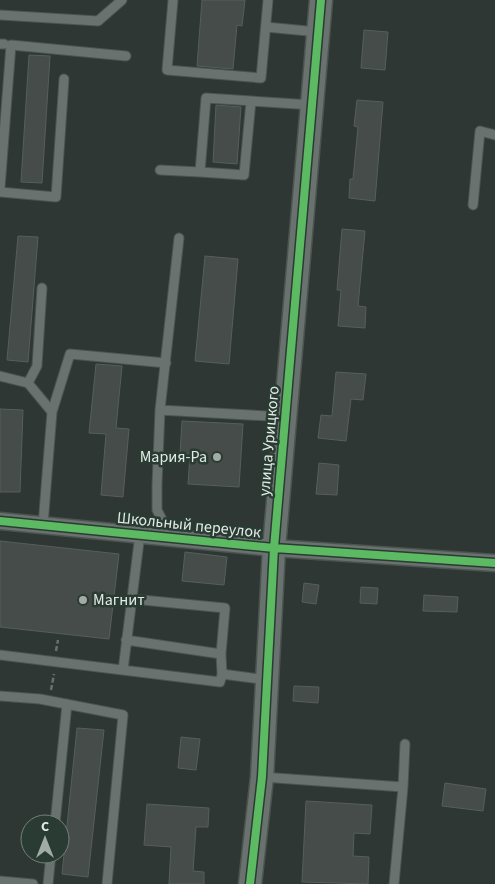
<svg xmlns="http://www.w3.org/2000/svg" width="495" height="884" font-family="'Source Sans 3',sans-serif">
<style>
.building{fill:#454c49;stroke:#565f5a}
.lines{fill:none;stroke-linecap:round;stroke-linejoin:round}
.lane-casing{stroke:#4b544f;stroke-width:11}
.street-casing{stroke:#4b544f;stroke-width:19}
.secondary-casing{stroke:#4b544f;stroke-width:25}
.path{stroke:#6a706e;stroke-width:2.5;stroke-dasharray:5 2.5;stroke-linecap:butt}
.lane{stroke:#6a726f;stroke-width:9}
.street{stroke:#6a726f;stroke-width:16}
.secondary{stroke:#6a726f;stroke-width:22}
.cycleway-casing{stroke:#2a3b33;stroke-width:11}
.cycleway{stroke:#5cba63;stroke-width:8}
.poi-dot{fill:#a2aca7;stroke:#2a3b33;stroke-width:2}
.labels{text-anchor:middle;dominant-baseline:central;stroke-width:5;stroke-linejoin:round;paint-order:stroke}
.street-label{font-size:16px;fill:#e1ebe6;stroke:#2a3b33}
.poi-label{font-size:16px;fill:#e1ebe6;stroke:#2a3b33;text-anchor:end}
</style>
<rect width="100%" height="100%" fill="#2e3733"/>
<!-- building -->
<path class="building" d="M 202,0 L 245,0 L 242,26 L 237,25 L 233,69 L 197,66 Z
M 364,30 L 388,32 L 385,70 L 361,68 Z
M 29,55 L 50,56 L 42,183 L 21,182 Z
M 357,100 L 383,102 L 375,201 L 349,198 L 350,179 L 353,179 L 358,127 L 354,126 Z
M 216,105 L 241,107 L 237,164 L 213,162 Z
M 342,229 L 365,231 L 358,306 L 366,307 L 365,328 L 338,326 L 341,290 L 337,290 Z
M 18,236 L 38,237 L 28,362 L 7,360 Z
M 205,256 L 238,259 L 229,364 L 195,361 Z
M 96,364 L 122,366 L 116,428 L 129,429 L 123,497 L 101,495 L 106,434 L 89,433 Z
M 336,372 L 366,374 L 363,400 L 351,399 L 346,441 L 318,438 L 321,415 L 332,416 Z
M 0,409 L 23,410 L 20,492 L 0,492 Z
M 182,421 L 243,424 L 239,487 L 188,484 L 190,454 L 180,454 Z
M 319,463 L 339,465 L 337,495 L 316,494 Z
M 0,541 L 119,554 L 109,639 L 0,627 Z
M 185,552 L 227,557 L 224,585 L 182,581 Z
M 304,583 L 319,585 L 316,604 L 302,602 Z
M 361,587 L 378,588 L 377,604 L 360,603 Z
M 424,595 L 458,597 L 457,612 L 423,611 Z
M 294,686 L 319,687 L 318,703 L 293,701 Z
M 77,728 L 104,730 L 88,877 L 62,874 Z
M 181,737 L 200,739 L 196,770 L 178,768 Z
M 445,783 L 486,789 L 483,811 L 442,806 Z
M 306,801 L 372,805 L 370,834 L 354,833 L 353,856 L 369,857 L 368,884 L 302,882 Z
M 147,804 L 209,808 L 208,827 L 196,827 L 193,871 L 204,872 L 204,884 L 169,884 L 171,847 L 144,845 Z"/>
<g class="lines">
<!-- lane casing -->
<g class="lane-casing">
<path id="lane" d="M 173,0 L 167,70 L 261,78 L 268,0
M 0,15 L 98,21 L 122,0
M 266,27 L 318,32
M 0,44 L 4,44
M 251,101 L 244,175 L 200,172 L 206,98 L 312,105
M 160,170 L 200,172
M 0,188 L 11,45 L 126,56
M 0,192 L 56,197 L 64,79
M 473,205 L 480,131 L 495,135
M 0,376 L 28,383 L 52,412
M 28,383 L 37,366 L 42,288
M 160,410 L 285,417
M 43,525 L 52,412 L 70,354 L 166,363
M 171,537 L 157,510 L 157,485 L 160,410 L 179,238
M 132,599 L 225,608 L 221,654 L 222,674
M 126,640 L 221,654
M 0,655 L 220,682 L 222,674 L 267,680
M 123,670 L 140,534
M 0,696 L 40,699 L 123,715 L 107,884
M 262,777 L 403,787 L 394,884
M 403,787 L 405,744
M 55,824 L 67,704
M 0,881 L 33,884
M 48,884 L 51,854"/>
</g>
<!-- street casing -->
<g class="street-casing">
<path id="street" d="M 0,521 L 274,548 L 495,563"/>
</g>
<!-- secondary casing -->
<g class="secondary-casing">
<path id="secondary" d="M 250,884 L 262,777 L 274,548 L 321,0"/>
</g>
<!-- path -->
<path class="path" d="M 56,651 L 58,640
M 51,690 L 54,674"/>
<!-- lane -->
<use href="#lane" class="lane"/>
<!-- street -->
<use href="#street" class="street"/>
<!-- secondary -->
<use href="#secondary" class="secondary"/>
<!-- cycleway casing -->
<g class="cycleway-casing">
<path id="cycleway" d="M 0,521 L 274,548 L 495,563
M 250,884 L 262,777 L 274,548 L 321,0"/>
</g>
<!-- cycleway -->
<use href="#cycleway" class="cycleway"/>
</g>
<!-- markers -->
<g class="poi-dot">
<circle cx="217" cy="457" r="5"/>
<circle cx="83" cy="600" r="5"/>
</g>
<g class="labels">
<!-- street labels -->
<g class="street-label">
<text transform="translate(269 441) rotate(-85)">улица Урицкого</text>
<text transform="translate(189 525) rotate(6)">Школьный переулок</text>
</g>
<!-- poi labels -->
<g class="poi-label">
<text x="207" y="457">Мария-Ра</text>
<text x="93" y="600" text-anchor="start">Магнит</text>
</g>
</g>
<!-- north arrow -->
<g transform="translate(45 839)"><circle r="24" fill="#2a3b33" stroke="#73817b"/>
<path d="M0-4L9 19L0 12L-9 19Z" fill="#a2aca7"/>
<text y="-8" font-size="14" font-weight="bold" text-anchor="middle" fill="#e1ebe6">С</text>
</g>
</svg>
